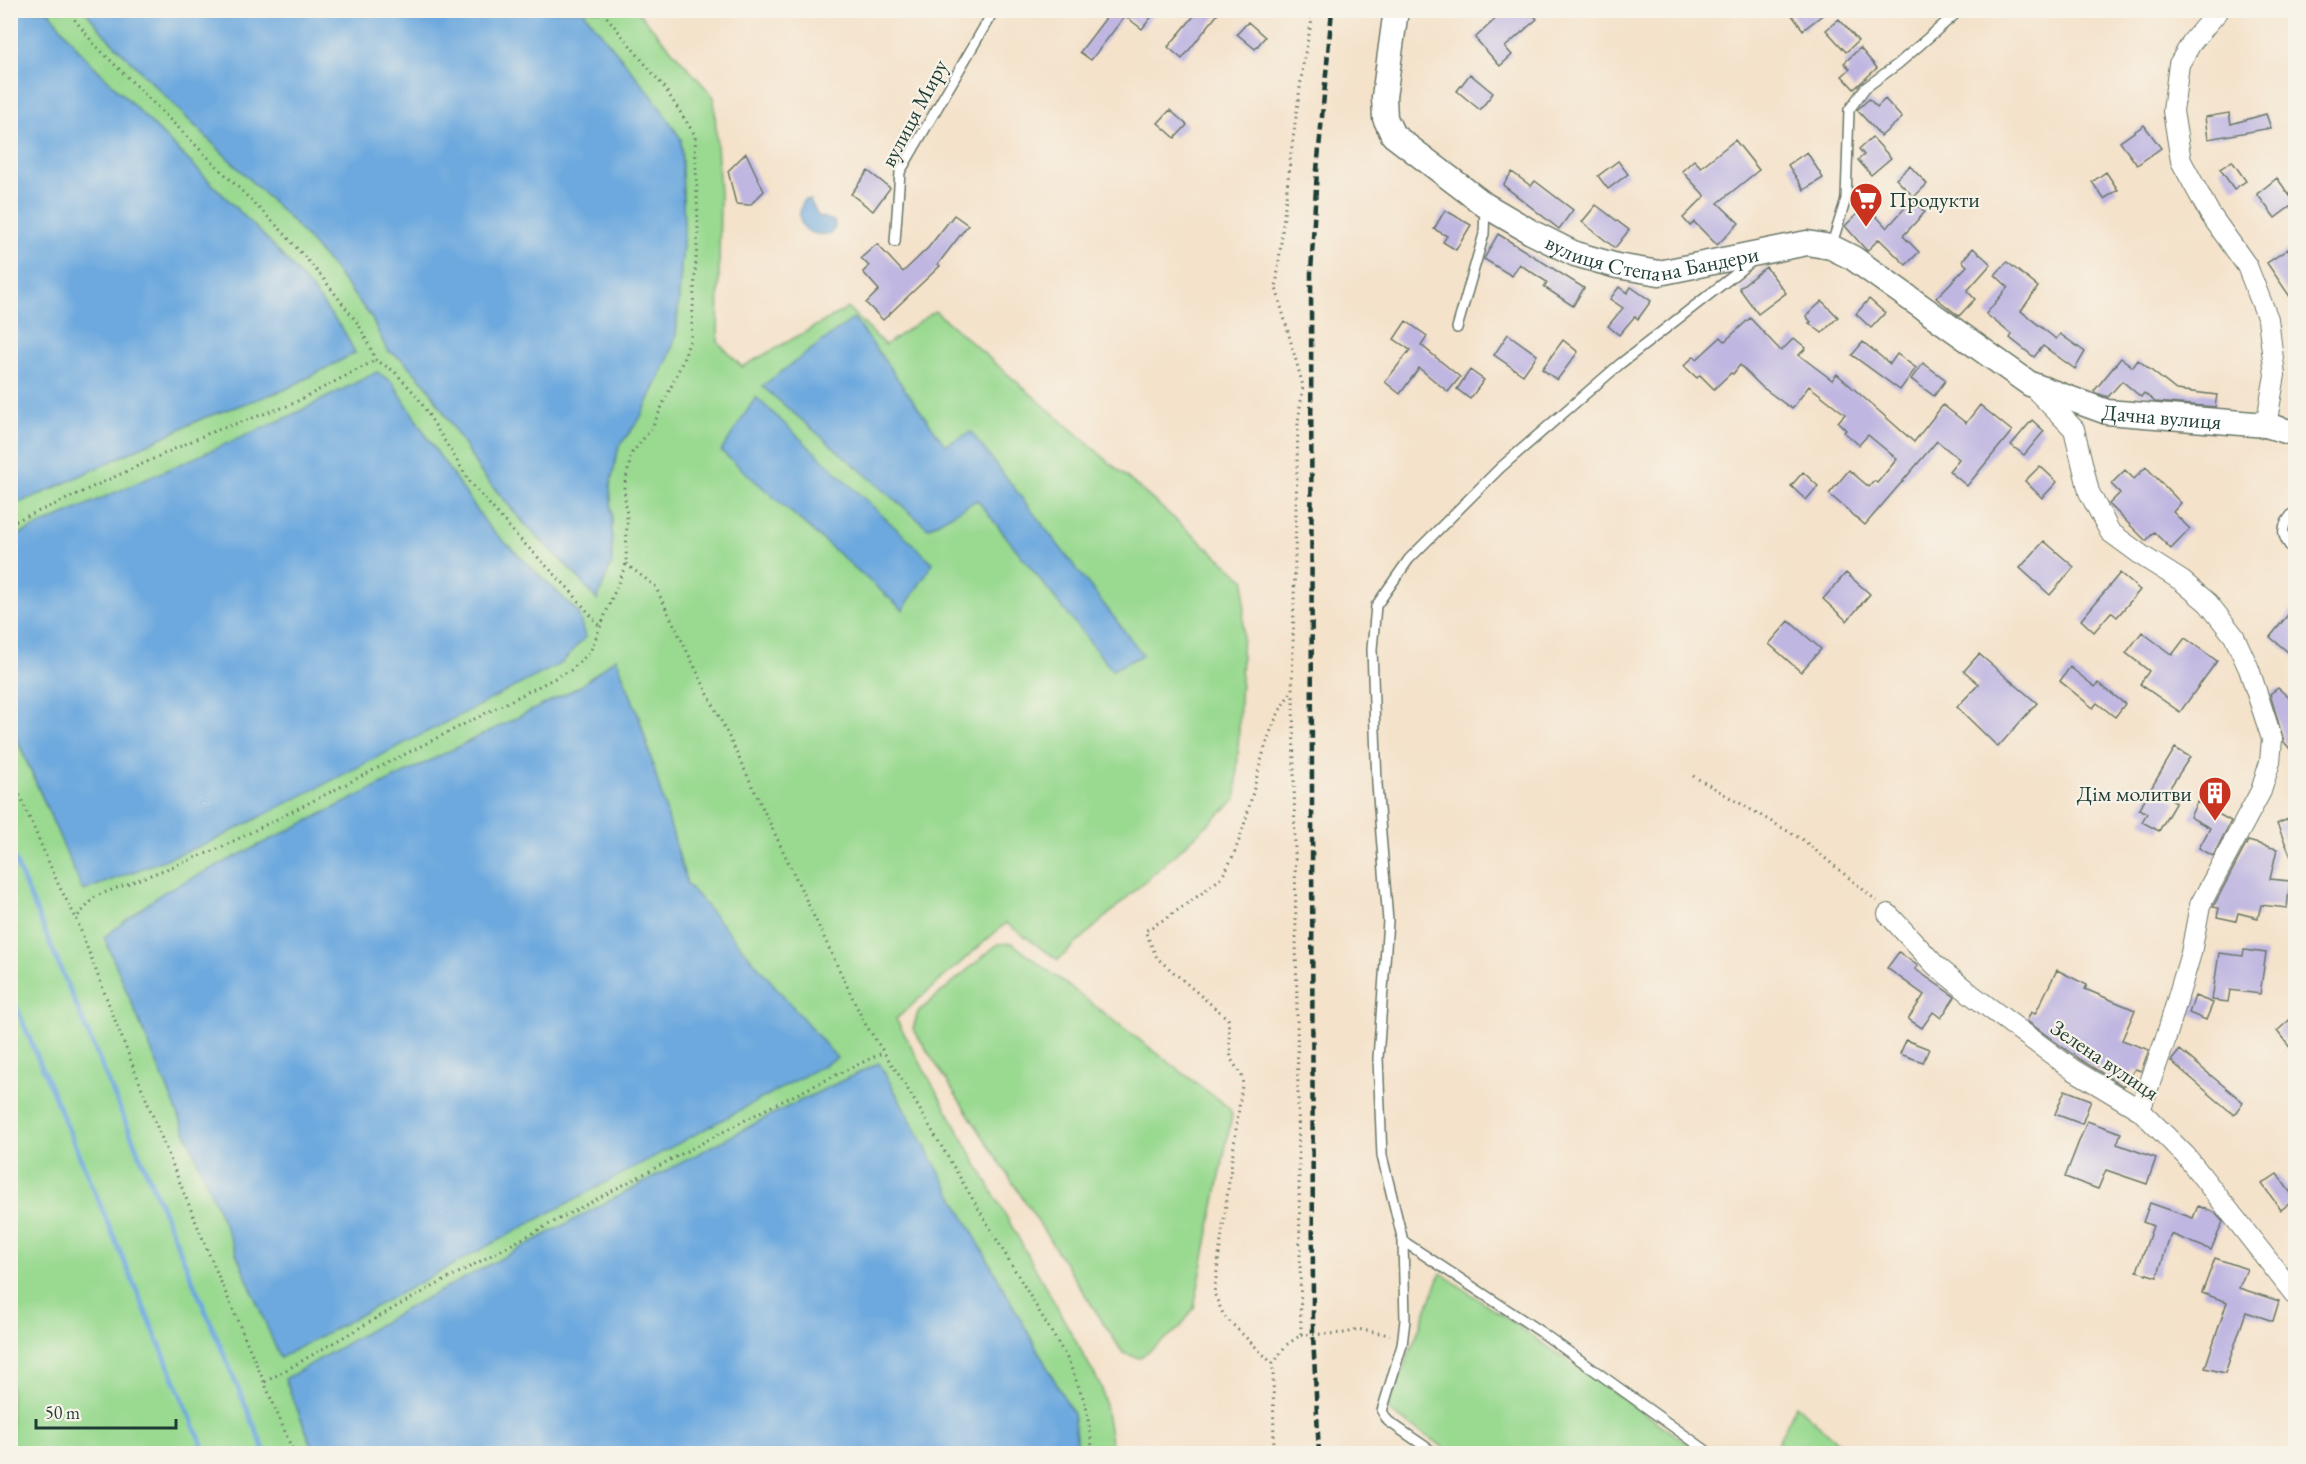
<svg xmlns="http://www.w3.org/2000/svg" width="2306" height="1464" font-family="'EB Garamond',serif">
<style>
.green{fill:#99d990;stroke:#5c8b62;stroke-width:1.5;fill-rule:evenodd}
.water{fill:#6da9de;stroke:#467389;stroke-width:1.5}
.lines{fill:none;stroke-linecap:round;stroke-linejoin:round}
.stream{stroke:#6da9de;stroke-width:5}
.building{fill:#bfb6e1}
.service-casing{stroke:#6a7768;stroke-width:12}
.minor-casing{stroke:#6a7768;stroke-width:22}
.tertiary-casing{stroke:#6a7768;stroke-width:27}
.path{stroke:#6a7768;stroke-width:3;stroke-dasharray:1.5 4.5;stroke-linecap:butt}
.service{stroke:#fff;stroke-width:9}
.minor{stroke:#fff;stroke-width:20}
.tertiary{stroke:#fff;stroke-width:24}
.rail{stroke:#1f3d34;stroke-width:4.5;stroke-dasharray:9 4.5;stroke-linecap:butt}
.labels{text-anchor:middle;dominant-baseline:central;stroke-width:4.5;stroke-linejoin:round;paint-order:stroke}
.street-label{font-size:22px;fill:#1f3d34;stroke:#f7f3e8}
.poi-label{font-size:22px;fill:#1f3d34;stroke:#f7f3e8;text-anchor:start}
</style>
<rect width="100%" height="100%" fill="#f7f3e8"/>
<filter id="ink" filterUnits="userSpaceOnUse"><feTurbulence type="fractalNoise" baseFrequency=".0167" numOctaves="2"/><feDisplacementMap in="SourceGraphic" scale="12" xChannelSelector="R" yChannelSelector="G"/><feConvolveMatrix kernelMatrix="1 2 1 2 8 2 1 2 1" color-interpolation-filters="sRGB"/></filter>
<filter id="wash" filterUnits="userSpaceOnUse"><feTurbulence type="fractalNoise" baseFrequency=".008" numOctaves="4" result="noise"/><feDisplacementMap in="SourceGraphic" scale="24" xChannelSelector="R" yChannelSelector="G"/><feGaussianBlur stdDeviation="1.35" result="paint"/><feColorMatrix in="noise" values="0 0 0 0 0 0 0 0 0 0 0 0 0 0 0 0 0 1.4 0 .05"/><feComposite in="paint" operator="in"/></filter>
<g filter="url(#wash)">
<rect width="100%" height="100%" fill="#f4e2ca"/>
<!-- green -->
<path class="green" d="M 48,11 L 85,11 L 105,35 L 188,119 L 292,221 L 333,268 L 371,317 L 387,350 L 403,360 L 428,387 L 482,474 L 526,526 L 580,579 L 597,600 L 612,562 L 612,518 L 610,486 L 619,446 L 639,420 L 669,357 L 676,335 L 684,229 L 681,139 L 652,96 L 583,11 L 637,11 L 714,97 L 720,194 L 718,342 L 742,367 L 848,308 L 885,345 L 935,311 L 1245,580 L 1236,799 L 1058,960 L 1006,923 L 896,1019 L 1102,1388 L 1113,1453 L 1078,1453 L 1073,1414 L 879,1063 L 771,1115 L 285,1379 L 315,1453 L 11,1453 L 10,725 L 84,891 L 578,612 L 488,526 L 432,445 L 393,383 L 377,372 L 288,417 L 11,538 L 11,506 L 50,490 L 203,418 L 284,390 L 355,353 L 310,287 L 270,242 L 83,55 ZM 616,658 L 639,717 L 687,884 L 836,1058 L 163,893 L 579,687 Z
M 1012,943 L 1229,1108 L 1232,1115 L 1194,1308 L 1180,1328 L 1139,1358 L 1123,1353 L 913,1029 L 918,1012 L 998,944 Z
M 1441,1273 L 1701,1453 L 1452,1453 L 1387,1410 Z
M 1796,1405 L 1850,1453 L 1773,1453 Z"/>
<!-- water -->
<path class="water" d="M 16,10 L 48,11 L 83,55 L 270,242 L 310,287 L 345,333 L 355,353 L 284,390 L 203,418 L 50,490 L 11,506 L 10,13 Z
M 85,11 L 583,11 L 652,96 L 681,139 L 684,229 L 676,335 L 669,357 L 639,420 L 619,446 L 610,486 L 612,518 L 612,562 L 597,600 L 580,579 L 527,526 L 482,474 L 428,387 L 403,360 L 387,350 L 371,317 L 333,268 L 292,221 L 188,119 L 105,35 Z
M 804,200 L 810,200 L 818,216 L 834,221 L 835,227 L 831,233 C 806,239 793,223 804,200 Z
M 854,318 L 945,445 L 971,432 L 1143,655 L 1112,670 L 977,500 L 928,528 L 762,386 Z
M 377,372 L 393,383 L 432,445 L 488,526 L 578,612 L 585,637 L 562,663 L 213,841 L 83,891 L 11,725 L 11,538 L 288,417 Z
M 756,397 L 933,563 L 903,610 L 721,451 Z
M 616,658 L 639,717 L 687,884 L 837,1058 L 280,1358 L 104,937 L 162,893 L 579,687 Z
M 879,1063 L 1073,1414 L 1078,1453 L 315,1453 L 285,1379 L 404,1310 L 517,1250 L 771,1115 Z"/>
<g class="lines">
<!-- stream -->
<path class="stream" d="M 10,849 L 266,1454
M 10,992 L 206,1454"/>
</g>
<g id="blocks">
<!-- building -->
<path class="building" d="M 1112,10 L 1157,10 L 1142,29 L 1125,16 L 1091,60 L 1080,52 Z
M 1199,10 L 1221,10 L 1182,59 L 1168,47 Z
M 1505,10 L 1529,10 L 1537,19 L 1505,47 L 1512,55 L 1500,66 L 1475,38 Z
M 1788,10 L 1829,10 L 1803,30 Z
M 1839,19 L 1858,41 L 1846,52 L 1826,30 Z
M 1248,22 L 1265,37 L 1255,49 L 1237,34 Z
M 1860,48 L 1877,68 L 1854,89 L 1842,76 L 1850,69 L 1844,63 Z
M 1470,74 L 1493,93 L 1480,110 L 1457,91 Z
M 1869,99 L 1877,107 L 1885,99 L 1902,118 L 1881,136 L 1857,110 Z
M 1170,110 L 1187,125 L 1175,138 L 1158,123 Z
M 2229,113 L 2231,124 L 2266,114 L 2271,128 L 2208,139 L 2205,117 Z
M 2144,125 L 2161,148 L 2137,165 L 2120,142 Z
M 1872,137 L 1891,158 L 1871,175 L 1858,160 L 1864,155 L 1859,149 Z
M 1735,140 L 1759,170 L 1718,203 L 1739,223 L 1717,245 L 1694,222 L 1690,226 L 1683,218 L 1705,196 L 1682,171 L 1694,160 L 1701,167 Z
M 1807,152 L 1823,178 L 1804,190 L 1788,165 Z
M 746,153 L 764,191 L 750,205 L 736,204 L 728,171 Z
M 1618,161 L 1628,174 L 1608,189 L 1598,176 Z
M 2232,161 L 2246,181 L 2234,189 L 2220,169 Z
M 1910,166 L 1927,184 L 1914,197 L 1896,179 Z
M 868,171 L 890,188 L 873,211 L 851,194 Z
M 1512,172 L 1531,186 L 1535,181 L 1573,210 L 1559,229 L 1503,185 Z
M 2106,172 L 2118,190 L 2104,199 L 2092,182 Z
M 2277,178 L 2295,203 L 2275,218 L 2257,194 Z
M 1912,200 L 1925,212 L 1903,236 L 1919,252 L 1906,265 L 1879,239 L 1867,251 L 1845,226 L 1866,205 L 1887,228 Z
M 1596,205 L 1629,230 L 1615,248 L 1582,222 Z
M 1445,210 L 1471,225 L 1456,250 L 1443,242 L 1447,236 L 1434,229 Z
M 954,215 L 968,225 L 938,264 L 940,266 L 883,320 L 866,303 L 879,290 L 863,272 L 869,266 L 861,258 L 877,244 L 903,272 L 928,248 Z
M 1498,234 L 1584,288 L 1573,306 L 1544,287 L 1547,282 L 1519,264 L 1512,276 L 1484,259 Z
M 1973,248 L 1991,264 L 1967,291 L 1975,299 L 1959,316 L 1936,298 L 1967,266 L 1962,261 Z
M 2288,249 L 2295,260 L 2295,304 L 2267,263 Z
M 2007,262 L 2038,287 L 2021,311 L 2056,339 L 2060,334 L 2085,352 L 2075,369 L 2043,346 L 2034,357 L 2010,338 L 2012,335 L 1986,314 L 2008,287 L 1995,275 Z
M 1766,267 L 1786,293 L 1758,314 L 1739,288 Z
M 1619,287 L 1627,293 L 1631,287 L 1651,301 L 1638,319 L 1635,316 L 1619,335 L 1608,326 L 1623,308 L 1610,299 Z
M 1869,299 L 1885,313 L 1871,328 L 1856,314 Z
M 1822,301 L 1838,317 L 1822,333 L 1809,323 L 1811,322 L 1806,316 Z
M 1750,318 L 1781,351 L 1794,338 L 1806,348 L 1799,355 L 1832,380 L 1837,374 L 1914,442 L 1943,405 L 1966,423 L 1980,405 L 2012,431 L 1967,486 L 1949,471 L 1959,459 L 1937,441 L 1865,525 L 1829,494 L 1849,470 L 1869,487 L 1874,481 L 1877,483 L 1897,459 L 1868,435 L 1859,445 L 1844,432 L 1846,430 L 1838,422 L 1845,414 L 1809,386 L 1792,409 L 1762,387 L 1740,365 L 1733,374 L 1731,373 L 1714,389 L 1700,375 L 1697,378 L 1684,366 L 1694,356 L 1697,359 L 1721,337 L 1725,341 Z
M 1406,321 L 1427,336 L 1421,345 L 1460,377 L 1448,392 L 1419,368 L 1400,394 L 1385,382 L 1410,350 L 1394,339 Z
M 1508,334 L 1537,355 L 1523,375 L 1494,355 Z
M 1563,340 L 1578,352 L 1557,380 L 1542,369 Z
M 1863,342 L 1890,364 L 1897,354 L 1916,368 L 1900,390 L 1852,355 Z
M 2121,358 L 2133,367 L 2138,360 L 2176,390 L 2217,395 L 2215,407 L 2155,402 L 2144,393 L 2141,397 L 2122,381 L 2108,397 L 2096,393 L 2094,391 Z
M 1923,363 L 1946,380 L 1934,396 L 1911,379 Z
M 1470,370 L 1484,380 L 1470,399 L 1457,389 Z
M 2032,420 L 2044,431 L 2024,455 L 2011,445 Z
M 2040,466 L 2057,482 L 2042,498 L 2025,481 Z
M 2146,467 L 2181,503 L 2173,512 L 2190,529 L 2171,549 L 2154,532 L 2146,541 L 2109,504 L 2120,493 L 2111,484 L 2125,470 L 2134,479 Z
M 1803,472 L 1818,486 L 1806,500 L 1791,486 Z
M 2044,541 L 2074,567 L 2050,595 L 2020,568 Z
M 1846,573 L 1870,594 L 1847,621 L 1823,599 Z
M 2120,573 L 2140,590 L 2117,617 L 2111,612 L 2094,632 L 2081,620 Z
M 2295,606 L 2295,658 L 2270,637 Z
M 1789,621 L 1821,649 L 1801,672 L 1769,644 Z
M 2142,632 L 2172,655 L 2185,638 L 2217,661 L 2180,712 L 2140,684 L 2149,671 L 2126,653 Z
M 1979,654 L 2037,703 L 1998,747 L 1957,707 L 1979,684 L 1964,671 Z
M 2070,667 L 2095,687 L 2098,683 L 2125,704 L 2115,717 L 2097,703 L 2093,708 L 2060,681 Z
M 2278,688 L 2295,703 L 2295,755 L 2284,742 L 2270,694 Z
M 2175,748 L 2190,757 L 2165,795 L 2176,802 L 2159,831 L 2142,822 L 2147,813 L 2139,809 Z
M 2197,802 L 2231,821 L 2213,856 L 2199,848 L 2210,828 L 2190,817 Z
M 2295,816 L 2295,866 L 2277,824 Z
M 2248,841 L 2277,849 L 2270,879 L 2290,881 L 2287,908 L 2261,905 L 2258,918 L 2238,913 L 2236,921 L 2217,917 L 2219,908 L 2213,907 Z
M 2244,950 L 2266,953 L 2260,994 L 2230,990 L 2228,1002 L 2212,1000 L 2219,953 L 2243,956 Z
M 1899,952 L 1918,966 L 1915,969 L 1955,997 L 1941,1018 L 1933,1012 L 1922,1028 L 1908,1019 L 1924,995 L 1887,968 Z
M 2057,970 L 2087,985 L 2085,989 L 2135,1010 L 2122,1040 L 2149,1050 L 2141,1071 L 2135,1069 L 2123,1086 L 2079,1059 L 2027,1021 L 2031,1012 L 2035,1014 Z
M 2195,996 L 2213,1003 L 2206,1020 L 2189,1013 Z
M 2295,1015 L 2295,1054 L 2277,1031 Z
M 1906,1040 L 1929,1049 L 1923,1062 L 1900,1054 Z
M 2180,1050 L 2243,1102 L 2234,1115 L 2171,1061 Z
M 2065,1090 L 2091,1100 L 2082,1124 L 2055,1114 Z
M 2087,1121 L 2121,1133 L 2117,1144 L 2156,1158 L 2147,1184 L 2106,1170 L 2098,1189 L 2065,1177 Z
M 2277,1174 L 2295,1199 L 2281,1210 L 2262,1184 Z
M 2150,1203 L 2193,1218 L 2198,1206 L 2215,1213 L 2223,1222 L 2211,1250 L 2171,1234 L 2157,1277 L 2137,1271 L 2153,1226 L 2143,1222 Z
M 2215,1258 L 2247,1269 L 2239,1288 L 2279,1301 L 2273,1321 L 2246,1312 L 2225,1373 L 2205,1368 L 2227,1302 L 2202,1293 Z"/>
</g>
</g>
<g filter="url(#ink)">
<use href="#blocks" fill-opacity="0" stroke="#6a7768" stroke-width="1.5"/>
<g class="lines">
<!-- service casing -->
<g class="service-casing">
<path id="service" d="M 895,242 L 900,172 L 994,10
M 1831,247 L 1846,199 L 1849,110 L 1865,88 L 1898,64 L 1960,10
M 1457,328 L 1484,234 L 1485,207
M 2296,510 C 2278,527 2281,537 2296,554
M 1403,1241 L 1541,1332 L 1711,1454
M 1436,1454 L 1388,1421 L 1382,1411 L 1402,1345 L 1405,1320 L 1403,1241 L 1382,1156 L 1378,1058 L 1388,921 L 1377,784 L 1372,649 L 1376,606 L 1409,559 L 1500,468 L 1620,364 L 1751,262"/>
</g>
<!-- minor casing -->
<g class="minor-casing">
<path id="minor" d="M 2219,10 L 2192,42 L 2179,64 L 2173,111 L 2181,161 L 2210,214 L 2247,266 L 2268,319 L 2275,375 L 2266,425
M 2032,386 L 2074,429 L 2089,492 L 2110,532 L 2144,557 L 2182,581 L 2208,603 L 2234,636 L 2249,669 L 2272,739 L 2270,762 L 2261,791 L 2200,905 L 2191,953 L 2165,1041 L 2140,1110
M 1888,914 L 1935,965 L 1972,995 L 2072,1069 L 2140,1110 L 2186,1156 L 2296,1296"/>
</g>
<!-- tertiary casing -->
<g class="tertiary-casing">
<g id="tertiary">
<path id="s1" d="M 1396,10 L 1384,97 L 1385,118 L 1393,135 L 1485,205 L 1531,232 L 1575,254 L 1617,266 L 1659,273 L 1807,243 L 1831,247 L 1853,258 L 2030,384 L 2107,412 L 2266,425 L 2296,434"/>
</g>
</g>
<!-- path -->
<path class="path" d="M 67,10 L 94,44 L 282,231 L 322,277 L 359,325 L 376,360 L 394,371 L 417,396 L 470,482 L 516,535 L 569,589 L 601,628
M 10,523 L 56,504 L 209,433 L 290,405 L 376,360
M 626,564 L 655,586 L 730,739 L 864,1022 L 904,1083 L 1068,1360 L 1086,1405 L 1093,1454
M 10,773 L 59,886 L 76,918
M 1693,776 L 1803,840 L 1877,901
M 1301,1335 L 1347,1333 L 1357,1329 L 1390,1335
M 1273,1364 L 1286,1345 L 1301,1335 L 1293,693
M 265,1382 L 401,1304 L 514,1243 L 768,1108 L 884,1052
M 294,1454 C 261,1372 224,1292 191,1210 C 151,1113 113,1016 76,918 L 96,896 L 218,849 L 571,670 L 590,652 L 626,564 L 627,517 L 624,487 L 632,453 L 652,428 L 682,363 L 691,338 L 698,229 L 695,135 L 664,87 L 601,10
M 1274,1454 L 1273,1364 L 1224,1316 L 1214,1293 L 1243,1078 L 1231,1059 L 1228,1019 L 1157,958 L 1145,931 C 1167,918 1186,905 1206,890 C 1211,885 1219,881 1223,875 C 1257,818 1253,744 1292,691 L 1298,422 L 1303,386 L 1276,288 L 1290,161 L 1304,58 L 1312,20 L 1304,10"/>
<!-- service -->
<use href="#service" class="service"/>
<!-- minor -->
<use href="#minor" class="minor"/>
<!-- tertiary -->
<use href="#tertiary" class="tertiary"/>
<!-- rail -->
<path class="rail" d="M 1319,1454 L 1313,1335 L 1311,273 L 1317,170 L 1332,10"/>
</g>
</g>
<!-- icons -->
<defs>
<g id="supermarket-pin" transform="scale(1.725)"><path d="M0 17L-7.5 6A9.5 9.5 0 1 1 7.5 6Z" fill="#c8321e" stroke="#f7f3e8"/><path d="M-6-5.5h2.5l.6 2H6L4.5 2H-2.5L-4.4-4H-6ZM-1.5 3.2a1.3 1.3 0 1 0 .1 0ZM3 3.2a1.3 1.3 0 1 0 .1 0Z" fill="#fff"/></g>
<g id="building-pin" transform="scale(1.725)"><path d="M0 17L-7.5 6A9.5 9.5 0 1 1 7.5 6Z" fill="#c8321e" stroke="#f7f3e8"/><path d="M-4-6H4V6H1V3H-1V6H-4ZM-2.5-4.3h1.7v1.8h-1.7ZM.8-4.3h1.7v1.8H.8ZM-2.5-1h1.7V.8h-1.7ZM.8-1h1.7V.8H.8Z" fill="#fff"/></g>
</defs>
<g fill-rule="evenodd">
<use href="#supermarket-pin" x="1866" y="199"/>
<use href="#building-pin" x="2215" y="793"/>
</g>
<g class="labels">
<!-- street labels -->
<g class="street-label">
<text transform="translate(914 113) rotate(-62)">вулиця Миру</text>
<text stroke="none"><textPath href="#s1" startOffset="424">вулиця Степана Бандери</textPath></text>
<text stroke="none"><textPath href="#s1" startOffset="986">Дачна вулиця</textPath></text>
<text transform="translate(2105 1060) rotate(34)">Зелена вулиця</text>
</g>
<!-- poi labels -->
<g class="poi-label">
<text x="1889" y="199">Продукти</text>
<text x="2192" y="793" text-anchor="end">Дім молитви</text>
</g>
</g>
<!-- margin -->
<rect width="2306" height="1464" fill="none" stroke="#f7f3e8" stroke-width="36"/>
<!-- scale -->
<path d="M36 1419v9h140v-9" fill="none" stroke="#1f3d34" stroke-width="3"/>
<text x="45" y="1419" font-size="18" fill="#1f3d34" stroke="#f7f3e8" stroke-width="4.5" paint-order="stroke">50 m</text>
</svg>
